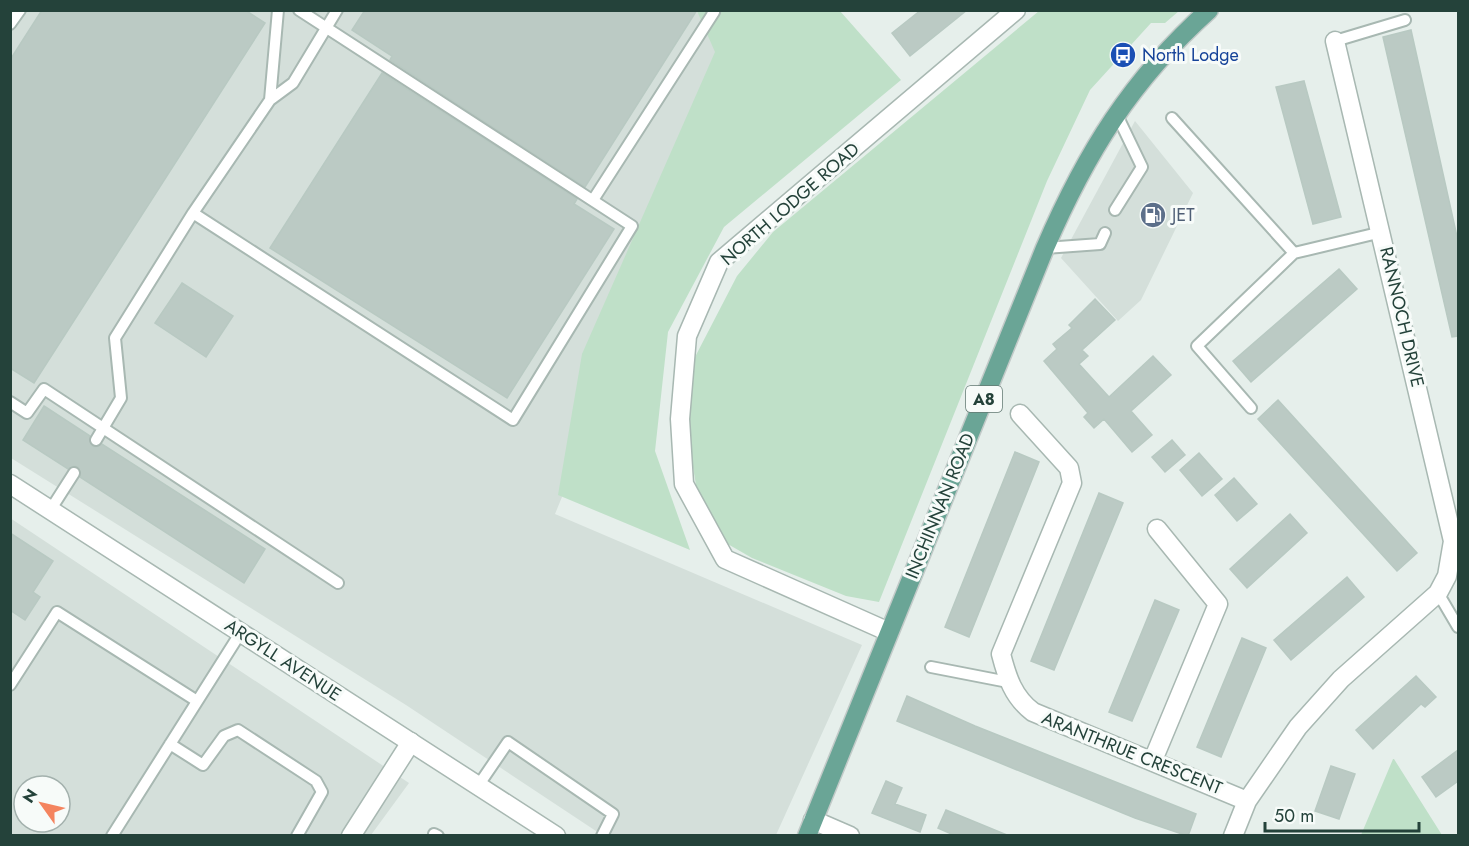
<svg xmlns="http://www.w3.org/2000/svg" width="1469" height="846" font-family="Jost,sans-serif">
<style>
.built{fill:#d4dfda;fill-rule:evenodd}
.green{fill:#bfe0c8}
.building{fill:#bbcac4;stroke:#b8c9c2;stroke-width:1.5}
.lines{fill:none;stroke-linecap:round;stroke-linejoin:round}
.service-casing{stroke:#a8b8b2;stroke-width:14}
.minor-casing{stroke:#a8b8b2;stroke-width:21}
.tertiary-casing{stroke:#a8b8b2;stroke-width:21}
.primary-casing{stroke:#c2cac8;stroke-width:21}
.service{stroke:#fff;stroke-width:10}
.minor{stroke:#fff;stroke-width:18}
.tertiary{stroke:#fff;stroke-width:18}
.primary{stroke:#6aa596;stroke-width:18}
.labels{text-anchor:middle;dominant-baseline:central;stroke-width:6;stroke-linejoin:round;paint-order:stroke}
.shield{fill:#f7fbf9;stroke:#637a73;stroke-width:1.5}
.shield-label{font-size:16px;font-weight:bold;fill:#24423a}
.transit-label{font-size:18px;fill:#164399;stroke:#f7fbf9;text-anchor:start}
.street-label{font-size:18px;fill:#24423a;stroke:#f7fbf9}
.service-label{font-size:18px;fill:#4e5e75;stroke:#f7fbf9;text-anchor:start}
</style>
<rect width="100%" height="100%" fill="#e6efeb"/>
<!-- built -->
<path class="built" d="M 10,11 L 722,11 L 742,58 L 555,514 L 862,645 L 776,835 L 602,835 L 406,705 L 11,458 Z
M 1135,121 L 1193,193 L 1141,300 L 1118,321 L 1061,258 Z
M 10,518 L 409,783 L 371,835 L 11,835 ZM 24,786 L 60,786 L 60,822 L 24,822 Z"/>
<!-- green -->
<path class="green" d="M 697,11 L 840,11 L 901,80 L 724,227 L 668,332 L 655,451 L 690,550 L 558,495 L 582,354 L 715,52 Z
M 1039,11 L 1179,11 L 1165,23 L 1151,23 L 1090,90 L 1047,181 L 879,602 L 846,596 L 752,558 L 726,543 L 697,491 L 688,437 L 695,357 L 737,276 L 773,232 Z
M 1393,759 L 1394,759 L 1442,835 L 1361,835 Z"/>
<!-- building -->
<path class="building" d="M 42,10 L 245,10 L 265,23 L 34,383 L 10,368 L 10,60 Z
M 365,10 L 697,10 L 585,187 L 390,60 L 392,56 L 352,30 Z
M 921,10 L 967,10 L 910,56 L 892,33 Z
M 1411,30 L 1458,241 L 1458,336 L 1452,337 L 1383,37 Z
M 382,73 L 577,199 L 574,204 L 614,229 L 507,398 L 270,248 Z
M 1304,81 L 1341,217 L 1313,224 L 1276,87 Z
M 1339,269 L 1357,289 L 1251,382 L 1233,361 Z
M 182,283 L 233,316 L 206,357 L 155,323 Z
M 1095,299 L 1115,320 L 1082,350 L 1088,356 L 1079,364 L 1109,397 L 1153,356 L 1171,375 L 1131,411 L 1152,435 L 1132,452 L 1104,419 L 1094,428 L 1084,417 L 1088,413 L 1044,361 L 1057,349 L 1053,344 L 1072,328 L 1069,325 Z
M 1278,400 L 1417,553 L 1397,571 L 1258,419 Z
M 44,406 L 90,436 L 92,446 L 96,447 L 102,444 L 265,549 L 244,583 L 80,477 L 78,467 L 74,466 L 68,469 L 23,440 Z
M 1172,440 L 1185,455 L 1165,472 L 1152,457 Z
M 1015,452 L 1039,462 L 969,637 L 945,627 Z
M 1199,453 L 1222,479 L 1202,496 L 1180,470 Z
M 1234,478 L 1257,504 L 1237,521 L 1215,495 Z
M 1099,493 L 1123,503 L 1054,670 L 1031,661 Z
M 1290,514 L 1307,533 L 1247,588 L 1230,569 Z
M 10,533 L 53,561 L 33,592 L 40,597 L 25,620 L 10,610 Z
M 1347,577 L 1364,597 L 1291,660 L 1274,640 Z
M 1155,600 L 1179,610 L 1132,721 L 1109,712 Z
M 1242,638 L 1266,648 L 1221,757 L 1197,747 Z
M 1416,676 L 1436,697 L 1425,707 L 1421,704 L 1373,749 L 1356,730 Z
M 907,696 L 975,726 L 1196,814 L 1188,836 L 1135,818 L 897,721 Z
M 1458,750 L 1458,781 L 1436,797 L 1422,777 Z
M 1331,766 L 1355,774 L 1339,819 L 1315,811 Z
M 886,781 L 902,788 L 895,804 L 926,815 L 920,832 L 872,813 Z
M 946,810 L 1007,835 L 1007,836 L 956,836 L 938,828 Z"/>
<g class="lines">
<!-- service casing -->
<g class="service-casing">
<path id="service" d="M 10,24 L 20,10
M 1335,41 L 1405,20
M 270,100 L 278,10
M 1172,118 L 1294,253
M 593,200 L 714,12 L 712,10
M 1115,210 L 1142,167 L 1116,113
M 193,213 L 513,420 L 632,226 L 299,10
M 1045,248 L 1100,244 L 1105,233
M 10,402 L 27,413 L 44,389 L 338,583
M 1251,408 L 1197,346 L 1294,253 L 1382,232
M 96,440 L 121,398 L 115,338 L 193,213 L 270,100 L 293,83 L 337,10
M 51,509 L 74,473
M 1438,593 L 1458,627
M 931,667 L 1008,682
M 10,685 L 57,612 L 197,701
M 170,744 L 203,765 L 224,736 L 238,730 L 316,781 L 322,792 L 297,836
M 478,786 L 508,742 L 613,814 L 602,836
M 434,834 L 438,836
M 112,836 L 241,632"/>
</g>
<!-- minor casing -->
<g class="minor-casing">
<path id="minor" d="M 1020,414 L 1069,468 L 1072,483 L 1001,654 C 1007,677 1013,697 1033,712 L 1247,801
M 889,632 L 725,559 L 684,484 L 680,419 L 687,336 L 719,262 L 1016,10
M 1153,760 L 1218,604 L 1157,529
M 813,820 L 850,836
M 351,836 L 411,742
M 1233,836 L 1247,801 L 1298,727 L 1341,679 L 1438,593 L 1447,576 L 1453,541 L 1335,41"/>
</g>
<!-- tertiary casing -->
<g class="tertiary-casing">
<path id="tertiary" d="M 10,484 L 556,836"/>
</g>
<!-- primary casing -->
<g class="primary-casing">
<path id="primary" d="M 807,836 L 1045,248 C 1086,153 1131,80 1209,10"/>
</g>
<!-- service -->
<use href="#service" class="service"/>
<!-- minor -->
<use href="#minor" class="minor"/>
<!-- tertiary -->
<use href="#tertiary" class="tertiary"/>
<!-- primary -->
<use href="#primary" class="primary"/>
</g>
<!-- icons -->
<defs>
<g id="bus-disc" transform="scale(1.35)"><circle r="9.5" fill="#1a4fb4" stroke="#f7fbf9"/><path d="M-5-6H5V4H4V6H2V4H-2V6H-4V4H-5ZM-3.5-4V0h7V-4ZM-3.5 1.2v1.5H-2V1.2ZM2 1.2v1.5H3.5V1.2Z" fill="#fff"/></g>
<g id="fuel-disc" transform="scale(1.35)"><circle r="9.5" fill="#5c6f8a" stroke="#f7fbf9"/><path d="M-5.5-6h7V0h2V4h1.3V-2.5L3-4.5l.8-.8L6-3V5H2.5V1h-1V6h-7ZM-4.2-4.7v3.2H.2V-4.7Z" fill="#fff"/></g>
</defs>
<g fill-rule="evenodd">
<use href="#bus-disc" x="1123" y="55"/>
<use href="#fuel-disc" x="1153" y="215"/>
</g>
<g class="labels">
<!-- shield labels -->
<rect class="shield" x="966" y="386" width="36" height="26" rx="4.5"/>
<g class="shield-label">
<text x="984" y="399">A8</text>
</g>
<!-- transit labels -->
<g class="transit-label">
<text x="1142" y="55">North Lodge</text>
</g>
<!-- street labels -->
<g class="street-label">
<text transform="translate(790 204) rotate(-41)">NORTH LODGE ROAD</text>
<text transform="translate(1402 317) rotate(77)">RANNOCH DRIVE</text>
<text transform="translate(940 506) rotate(-68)">INCHINNAN ROAD</text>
<text transform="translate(283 660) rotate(33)">ARGYLL AVENUE</text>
<text transform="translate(1132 753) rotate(22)">ARANTHRUE CRESCENT</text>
</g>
<!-- service labels -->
<g class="service-label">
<text x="1172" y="215">JET</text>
</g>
</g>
<!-- border -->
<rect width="1469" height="846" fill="none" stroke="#24423a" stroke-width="24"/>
<!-- north arrow -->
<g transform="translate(42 804) rotate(304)"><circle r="28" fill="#f7fbf9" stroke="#a3b1ad" stroke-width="1.5"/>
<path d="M0-4.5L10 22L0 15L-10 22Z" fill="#f4845f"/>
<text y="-9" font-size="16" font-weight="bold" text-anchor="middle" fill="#24423a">N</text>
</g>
<!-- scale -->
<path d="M1265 822v9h154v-9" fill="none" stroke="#24423a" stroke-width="3"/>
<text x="1274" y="822" font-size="18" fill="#24423a" stroke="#f7fbf9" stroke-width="4.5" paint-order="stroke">50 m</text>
</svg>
